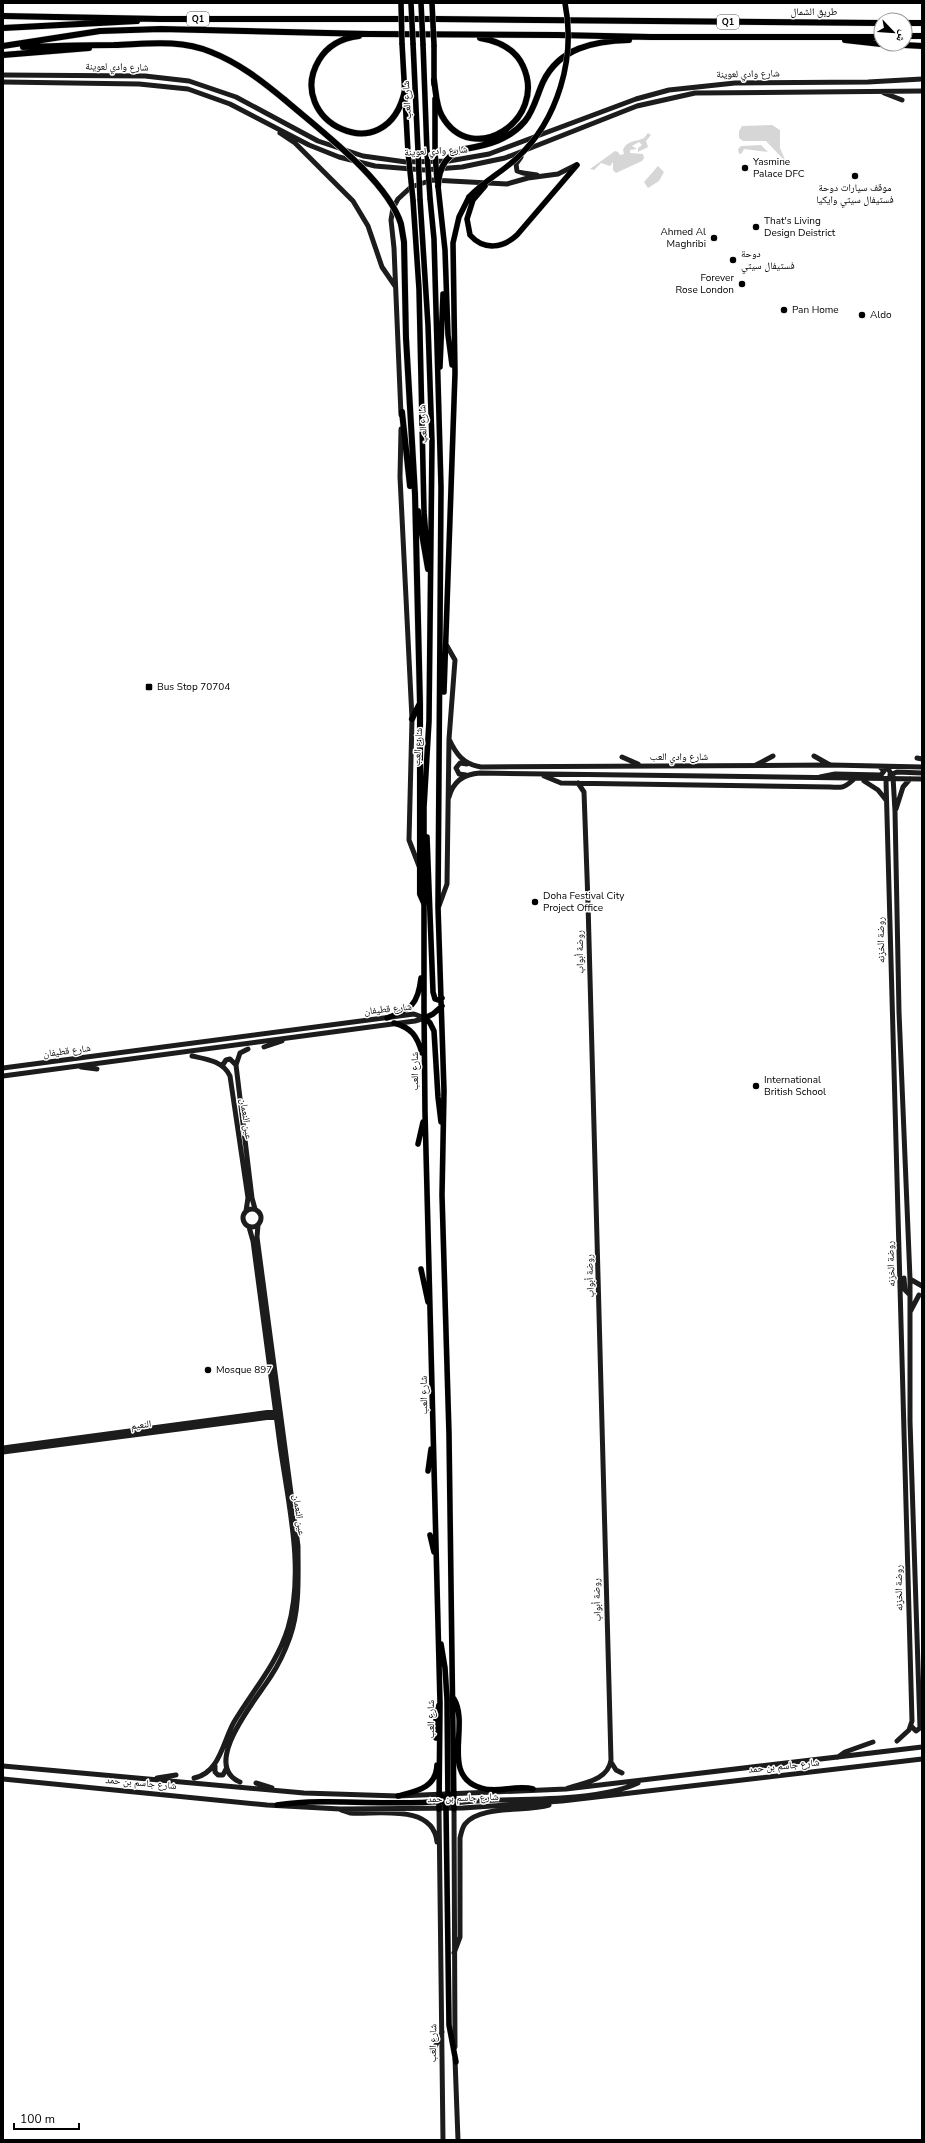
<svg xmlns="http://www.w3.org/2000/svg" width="925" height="2143" font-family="'Nunito Sans','Noto Naskh Arabic',sans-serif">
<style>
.grass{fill:#d6d6d6}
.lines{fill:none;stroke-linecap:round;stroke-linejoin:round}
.primary-casing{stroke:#dbdbdb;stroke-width:6}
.highway-casing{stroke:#dbdbdb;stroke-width:7}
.secondary{stroke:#1c1c1c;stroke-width:5}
.primary{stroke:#000;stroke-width:5.5}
.highway{stroke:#000;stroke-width:6}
.primary-bridge-casing{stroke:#dbdbdb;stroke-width:6;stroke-linecap:butt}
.highway-bridge-casing{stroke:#dbdbdb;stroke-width:7;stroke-linecap:butt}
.primary-bridge{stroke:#000;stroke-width:5.5}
.highway-bridge{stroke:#000;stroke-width:6}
.poi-dot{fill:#000;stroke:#fff;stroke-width:1.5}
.labels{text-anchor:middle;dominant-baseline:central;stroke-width:3;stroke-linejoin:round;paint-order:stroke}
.shield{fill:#fff;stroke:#4c4c4c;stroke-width:1}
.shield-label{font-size:9px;font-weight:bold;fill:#000}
.street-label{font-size:10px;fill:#000;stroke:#fff}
.poi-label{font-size:10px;fill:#000;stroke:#fff;text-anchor:start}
</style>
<rect width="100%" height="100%" fill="#fff"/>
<!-- grass -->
<path class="grass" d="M 772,125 L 780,130 L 780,148 L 786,162 L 766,141 L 743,141 L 739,138 L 739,131 L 742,126 Z
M 648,133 L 651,135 L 646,141 L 648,147 L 638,152 L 638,148 L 642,145 L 639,142 L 632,146 L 637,149 L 630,150 L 630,153 L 643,154 L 644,158 L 642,161 L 616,173 L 613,170 L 613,162 L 610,166 L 601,163 L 594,170 L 590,169 L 615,151 L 618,152 L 620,155 L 624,154 L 623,150 C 627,140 636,142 644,138 Z
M 761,145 L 768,152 L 744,149 L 742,153 L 739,154 L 738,149 L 741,146 Z
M 658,166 L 664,172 L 659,181 L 648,188 L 644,182 Z"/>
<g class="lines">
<!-- primary casing -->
<g class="primary-casing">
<path id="primary" d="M 402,43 L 408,152
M 413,43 L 418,151
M 423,44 L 427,152
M 434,45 L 434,84
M 435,99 L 435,152
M 438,186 L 445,250 L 448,335 L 452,365
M 430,198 L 434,239 L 441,487 L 438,907 L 444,1091 L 442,1195 L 449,1434 L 454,1809
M 420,199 L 428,325 L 432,442 L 429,721 L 424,807 L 424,1009 L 425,1112 L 440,1703 L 439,1809
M 413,200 L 419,289 L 424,512 L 427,549
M 473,200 L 467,219 L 470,235 C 484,251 503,248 517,235 L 577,165
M 440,367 L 443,294
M 444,692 L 455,373 L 453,243 L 459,217 L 469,197
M 427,837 L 433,992 L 435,999 L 438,1000 L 442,998
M 387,1018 C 411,1009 418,1005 421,978
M 425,1018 L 430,1023 L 434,1031 L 438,1097 L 441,1122
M 425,1018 L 433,1014 L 442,1006
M 394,1023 C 412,1028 417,1036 422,1053
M 418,1144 L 423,1122
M 421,1269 L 428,1302
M 428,1471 L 431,1449
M 430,1535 L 434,1552
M 441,1644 L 445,1668 L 447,1699 L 448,1803
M 454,1699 C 470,1726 440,1776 481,1788 C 498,1794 516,1784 533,1789
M 436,1738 L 436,1714 L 439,1705
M 440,1794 L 444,1799 L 446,1808 L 449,2025 L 456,2062
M 398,1796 C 417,1791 436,1788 437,1765
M 277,1805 C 332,1797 388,1807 443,1801"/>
</g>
<!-- highway casing -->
<g class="highway-casing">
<path id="highway" d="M 3,16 L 161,19 L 435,19 L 881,23
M 905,23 L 922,23
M 3,28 L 137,21
M 359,36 C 342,38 328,45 319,60 C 283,120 387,174 405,90
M 905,36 L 922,36
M 845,40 L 881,44
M 886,44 L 922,46
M 3,46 L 100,31 L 161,29 L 369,34 L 557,35 L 651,37 L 881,37
M 23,47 C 53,46 84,45 114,45 C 147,44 179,39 211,52 C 239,63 262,81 285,100
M 3,55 L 89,48
M 434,80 C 436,92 436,106 442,116 C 472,169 548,120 523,66 C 515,48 498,41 480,38
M 465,149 C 488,145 509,140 525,121 C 534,110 537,95 543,82 C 559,48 594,41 629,40
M 401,224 L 404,242 L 406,338 L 415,494 L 420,704 L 420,894 L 424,903
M 402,412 L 410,486
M 418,511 L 428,569
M 412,719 L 419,705"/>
</g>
<!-- secondary -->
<path class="secondary" d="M 3,75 L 145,76 L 189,81 L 236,97 L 318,141 L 363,156 L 406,162 L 449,161 L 489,154 L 636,99 L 669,90 L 735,83 L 868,82 L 922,79
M 3,82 L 139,84 L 188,89 L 230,104 L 309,145 L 339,157 L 375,166 L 424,170 L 462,167 L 505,158 L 637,106 L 695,93 L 922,91
M 884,93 L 902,100
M 280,133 L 295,143 L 353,201 L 368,226 L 382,267 L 395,286
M 521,157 L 516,164 L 517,171 L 523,173 L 537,175
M 401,415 L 394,248 L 391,220 L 393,208 L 398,199 L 411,187 L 432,180 L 507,184 L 528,178 L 558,174 L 576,165
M 401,429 L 400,477 L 412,719 L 409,840 L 419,866
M 449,739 C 456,754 463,764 481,767 L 831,765 L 922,767
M 814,756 L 830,765
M 622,757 L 638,764
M 917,758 L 922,759
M 756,765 L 773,756
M 887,767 L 893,777 L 895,811 L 899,1012 L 910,1279 L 910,1421 L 920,1728 L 916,1731 L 911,1726
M 466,775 L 459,774 L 456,768 L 460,763 L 467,764
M 890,775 L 897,772 L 922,773
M 544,776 L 561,783 L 830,787 C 842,788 844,788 853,780
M 820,777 L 835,774 L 881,775 L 884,771 L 880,767
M 886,780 L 912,1721 L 909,1730 L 897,1741
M 864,781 L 878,790 L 886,800
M 449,797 C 453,782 464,774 480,773 L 922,779
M 896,809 L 903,787 L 910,779
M 439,906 L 447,884 L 449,739 L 455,660 L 447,646
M 264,1047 L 282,1041
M 248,1049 L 240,1053 L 236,1065 L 252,1198 L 255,1209
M 192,1056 C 206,1059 223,1061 230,1076 L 248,1198 L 246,1211
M 222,1066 L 226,1060 L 230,1059 L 236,1065
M 81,1067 L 97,1069
M 3,1068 L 414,1014 L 425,1018
M 3,1076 L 415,1021 L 425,1018
M243 1218a9 9 0 1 1 18 0a9 9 0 1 1-18 0Z
M 904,1278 L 905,1290 L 910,1295
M 910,1279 L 922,1286
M 910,1312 L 919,1295
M 3,1448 L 278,1411
M 3,1452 L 278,1416
M 838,1757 L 845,1752 L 873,1742
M 611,1762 L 616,1770 L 622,1773
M 3,1766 L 304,1793 L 398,1796 L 566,1789 L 922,1747
M 215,1766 L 215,1772 L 218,1775 L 223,1775 L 226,1769
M 157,1778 L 176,1775
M 194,1778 C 220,1773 223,1741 234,1722 C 253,1690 277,1664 288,1628 C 305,1570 288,1503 280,1445 C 271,1377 262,1309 253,1241 L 249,1227
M 3,1779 L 267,1805 L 340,1809 L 463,1808 L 562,1801 L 922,1759
M 240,1782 C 199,1765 259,1696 271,1676 C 279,1664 285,1651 290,1637 C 300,1608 298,1577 298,1546 L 257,1237 L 258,1225
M 256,1783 L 272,1788
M 566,1789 C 582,1783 608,1781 611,1760 L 588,903 L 584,792 L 578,783
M 444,1805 C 461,1801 479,1801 496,1800 C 537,1799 601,1800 638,1783
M 439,1809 L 443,2140
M 454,1809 L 455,2047
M 341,1810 L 350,1813 C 377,1815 433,1803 437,1842
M 454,1953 L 460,1937 L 460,1838 C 461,1834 462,1828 465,1824 C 480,1805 526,1812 549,1805
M 433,2051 L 442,2032
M 455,2059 L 458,2140"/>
<!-- primary -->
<use href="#primary" class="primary"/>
<!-- highway -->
<use href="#highway" class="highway"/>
<!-- primary-bridge casing -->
<g class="primary-bridge-casing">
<path id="primary-bridge" d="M 401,3 L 402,43
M 411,3 L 413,43
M 421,3 L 423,44
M 432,3 L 434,45
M 418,151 L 420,199
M 408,152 L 413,200
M 427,152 L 430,198
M 435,152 L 437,181
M 469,197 C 483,182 502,172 517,158 C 558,120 576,58 565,3
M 473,200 L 485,186"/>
</g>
<!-- highway-bridge casing -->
<g class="highway-bridge-casing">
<path id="highway-bridge" d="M 285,100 C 321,131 387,180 401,224
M 438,186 C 439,167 446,154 465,149"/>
</g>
<!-- primary-bridge -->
<use href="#primary-bridge" class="primary-bridge"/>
<!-- highway-bridge -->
<use href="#highway-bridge" class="highway-bridge"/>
</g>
<!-- markers -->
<g class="poi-dot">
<circle cx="745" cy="168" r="4"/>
<circle cx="855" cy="176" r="4"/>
<circle cx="756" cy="227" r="4"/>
<circle cx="714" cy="238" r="4"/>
<circle cx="733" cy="260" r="4"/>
<circle cx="742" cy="284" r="4"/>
<circle cx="784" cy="310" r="4"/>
<circle cx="862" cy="315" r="4"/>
<rect x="145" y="683" width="8" height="8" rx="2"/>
<circle cx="535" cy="902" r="4"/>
<circle cx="756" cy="1086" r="4"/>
<circle cx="208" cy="1370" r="4"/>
</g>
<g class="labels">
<!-- shield labels -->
<g class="shield">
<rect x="187" y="12" width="22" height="14" rx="3"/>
<rect x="717" y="15" width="22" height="14" rx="3"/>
</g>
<g class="shield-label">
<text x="198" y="19">Q1</text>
<text x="728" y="22">Q1</text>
</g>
<!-- street labels -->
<g class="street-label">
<text x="814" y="12">طريق الشمال</text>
<text transform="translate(117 67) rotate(1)">شارع وادي لعوينة</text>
<text transform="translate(748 74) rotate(-1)">شارع وادي لعوينة</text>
<text transform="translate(407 100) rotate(-93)">شارع العب</text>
<text transform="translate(436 151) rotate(-3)">شارع وادي لعوينة</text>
<text transform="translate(423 424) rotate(-92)">شارع العب</text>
<text transform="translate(418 747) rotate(-86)">شارع العب</text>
<text x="679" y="757">شارع وادي العب</text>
<text transform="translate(881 940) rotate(-91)">روضة الخزنه</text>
<text transform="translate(580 952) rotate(-91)">روضة أبواب</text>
<text transform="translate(388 1009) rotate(-6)">شارع قطيفان</text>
<text transform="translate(67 1051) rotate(-7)">شارع قطيفان</text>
<text transform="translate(415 1071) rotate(-90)">شارع العب</text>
<text transform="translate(246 1119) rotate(82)">عين النعمان</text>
<text transform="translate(891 1264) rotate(-92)">روضة الخزنه</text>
<text transform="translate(590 1276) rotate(-92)">روضة أبواب</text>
<text transform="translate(424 1395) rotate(-91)">شارع العب</text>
<text transform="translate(141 1425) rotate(-7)">النعيم</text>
<text transform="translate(299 1515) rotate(82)">عين النعمان</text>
<text transform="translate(899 1588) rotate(-91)">روضة الخزنه</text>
<text transform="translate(597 1600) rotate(-92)">روضة أبواب</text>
<text transform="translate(431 1719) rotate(-90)">شارع العب</text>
<text transform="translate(784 1766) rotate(-6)">شارع جاسم بن حمد</text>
<text transform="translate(141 1783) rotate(5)">شارع جاسم بن حمد</text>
<text transform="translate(463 1798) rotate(-2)">شارع جاسم بن حمد</text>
<text transform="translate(433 2043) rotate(-89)">شارع العب</text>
</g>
<!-- poi labels -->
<g class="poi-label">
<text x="753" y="162">Yasmine<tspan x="753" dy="12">Palace DFC</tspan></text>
<text x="855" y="188" text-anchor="middle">موقف سيارات دوحة<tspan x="855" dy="12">فستيفال سيتي وايكيا</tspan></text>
<text x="764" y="221">That's Living<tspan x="764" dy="12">Design Deistrict</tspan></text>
<text x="706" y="232" text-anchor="end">Ahmed Al<tspan x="706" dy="12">Maghribi</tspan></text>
<text x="741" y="254">دوحة<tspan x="741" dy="12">فستيفال سيتي</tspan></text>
<text x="734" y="278" text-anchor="end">Forever<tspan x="734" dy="12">Rose London</tspan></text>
<text x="792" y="310">Pan Home</text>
<text x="870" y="315">Aldo</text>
<text x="157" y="687">Bus Stop 70704</text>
<text x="543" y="896">Doha Festival City<tspan x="543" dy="12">Project Office</tspan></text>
<text x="764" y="1080">International<tspan x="764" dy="12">British School</tspan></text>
<text x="216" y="1370">Mosque 897</text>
</g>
</g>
<!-- border -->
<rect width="925" height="2143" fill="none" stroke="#000000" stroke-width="8"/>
<!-- north arrow -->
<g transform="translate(893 32) rotate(115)"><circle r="19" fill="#ffffff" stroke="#999999"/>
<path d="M0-3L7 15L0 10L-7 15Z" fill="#000000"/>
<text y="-6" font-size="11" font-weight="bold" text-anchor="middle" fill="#000000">ش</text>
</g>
<!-- scale -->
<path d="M14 2123v6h65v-6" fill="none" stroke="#000000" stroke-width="2"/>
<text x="20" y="2123" font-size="12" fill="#000000" stroke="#ffffff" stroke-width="3" paint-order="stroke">100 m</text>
</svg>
